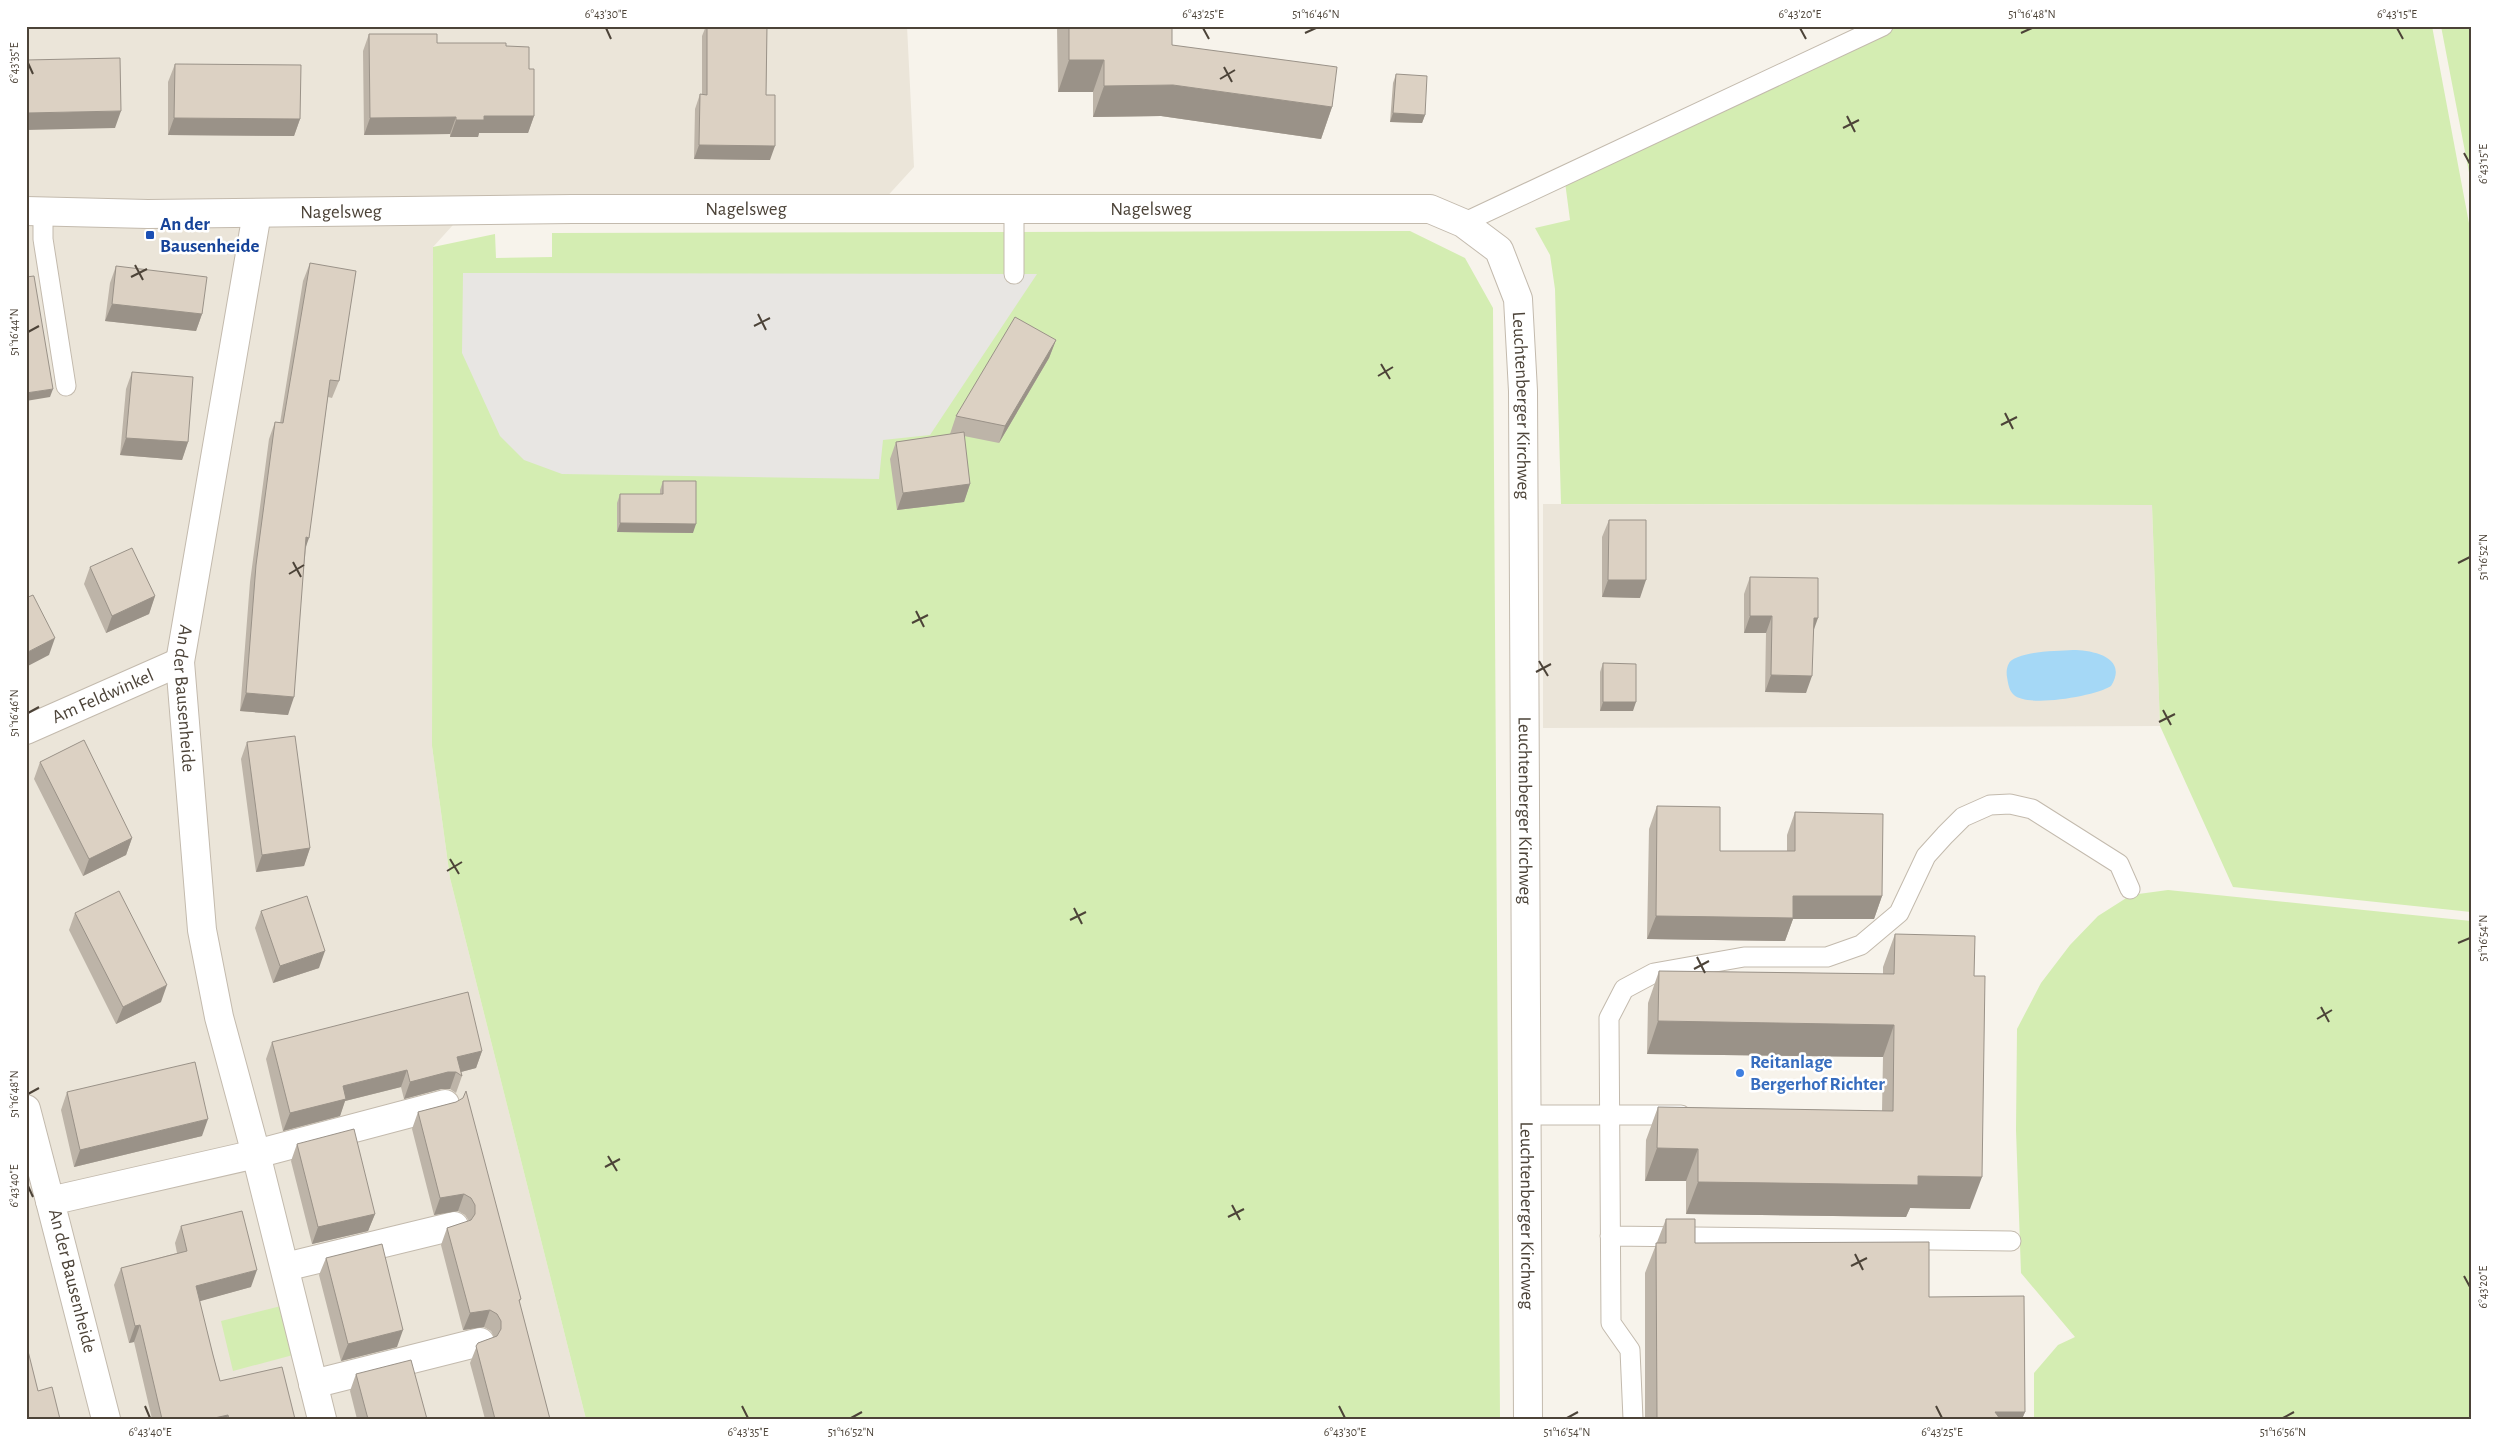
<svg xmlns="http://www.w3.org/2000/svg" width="2497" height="1445" font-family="'Alegreya Sans',sans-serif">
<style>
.residential{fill:#ebe5d9}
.green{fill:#d4edb2}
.parking{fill:#e8e6e3}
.water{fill:#a5d8f6}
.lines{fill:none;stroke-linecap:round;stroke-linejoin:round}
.service-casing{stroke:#c3baad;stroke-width:21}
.minor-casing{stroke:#c3baad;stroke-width:30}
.service{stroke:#fff;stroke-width:19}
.minor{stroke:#fff;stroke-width:28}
.wall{fill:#bdb4a8}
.shaded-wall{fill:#9a9288}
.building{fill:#dcd1c3;stroke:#9a9288}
.ticks{fill:none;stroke:#4c4338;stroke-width:2}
.transit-dot{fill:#1a4fb4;stroke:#fff;stroke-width:2}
.shop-dot{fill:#3f7fe0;stroke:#fff;stroke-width:2}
.labels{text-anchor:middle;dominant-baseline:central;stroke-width:5;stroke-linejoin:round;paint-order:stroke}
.street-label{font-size:19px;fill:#4c4338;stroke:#fff}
.transit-label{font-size:19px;font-weight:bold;fill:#164399;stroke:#fff;text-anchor:start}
.shop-label{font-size:19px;font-weight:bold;fill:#366cbe;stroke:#fff;text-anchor:start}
.neatline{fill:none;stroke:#4c4338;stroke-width:2}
.ticks-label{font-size:12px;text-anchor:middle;fill:#4c4338}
</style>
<rect width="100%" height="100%" fill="#f7f3eb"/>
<!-- residential -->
<path class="residential" d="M 26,26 L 907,26 L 914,167 L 882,202 L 472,204 L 433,247 L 432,746 L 450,878 L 586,1419 L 26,1419 Z
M 1543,504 L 2152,505 L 2160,726 L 1543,728 Z"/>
<!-- green -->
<path class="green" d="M 1895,26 L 2432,26 L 2471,234 L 2471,912 L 2233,887 L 2160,726 L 2152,505 L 1561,504 L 1555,289 L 1550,255 L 1535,228 L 1570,220 L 1565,182 Z
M 2441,26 L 2471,26 L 2471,183 Z
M 1410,231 L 1465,258 L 1493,308 L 1500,1419 L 586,1419 L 450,878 L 432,746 L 433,247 L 495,234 L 496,258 L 552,257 L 552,233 Z
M 2168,890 L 2471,921 L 2471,1419 L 2034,1419 L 2034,1373 L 2058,1345 L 2075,1337 L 2021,1273 L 2016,1130 L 2017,1029 L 2041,983 L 2070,945 L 2098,916 L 2131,895 Z
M 281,1306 L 293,1355 L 233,1371 L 221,1321 Z"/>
<!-- parking -->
<path class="parking" d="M 463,273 L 1037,274 L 930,435 L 883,440 L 879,479 L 562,474 L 524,460 L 500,436 L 462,353 Z"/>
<!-- water -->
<path class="water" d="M 2073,650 C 2092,650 2129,657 2111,686 C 2096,696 2028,708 2014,695 C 2009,691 2008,683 2007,677 C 2006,672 2007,663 2012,660 C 2025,651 2057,651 2073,650 Z"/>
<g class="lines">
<!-- service casing -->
<g class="service-casing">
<path id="service" d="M 43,211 L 43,239 L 66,386
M 1463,223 L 1883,26
M 1014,274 L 1014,208
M 1527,1115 L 1681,1115
M 1610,1236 L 2011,1241
M 1633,1419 L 1630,1350 L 1611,1323 L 1609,1018 L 1624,989 L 1654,973 L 1744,957 L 1827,957 L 1861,945 L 1899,913 L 1926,856 L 1945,835 L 1963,817 L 1990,805 L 2010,804 L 2032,809 L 2119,864 L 2130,889"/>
</g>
<!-- minor casing -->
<g class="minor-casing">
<g id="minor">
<path id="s1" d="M 26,211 L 148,214 L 572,209 L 1430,209 L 1463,223 L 1499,250 L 1518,299 L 1523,391 L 1528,1419"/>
<path id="s2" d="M 257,213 L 180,662 L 202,930 L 219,1017 L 256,1154 L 445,1104"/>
<path id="s3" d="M 26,730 L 180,662"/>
<path d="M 26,1109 L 50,1201"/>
<path d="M 285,1267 L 454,1226"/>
<path d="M 313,1384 L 480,1342"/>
<path d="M 106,1419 L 50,1201 L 256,1154 L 322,1419"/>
</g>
</g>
<!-- service -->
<use href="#service" class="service"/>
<!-- minor -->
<use href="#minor" class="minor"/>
</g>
<!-- wall -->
<path class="wall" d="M 706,26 L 767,26 L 766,95 L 770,160 L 694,159 L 695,109 L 700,94 L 702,94 L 702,36 Z
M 1057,26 L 1172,26 L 1172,45 L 1332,107 L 1321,139 L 1161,116 L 1093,117 L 1093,92 L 1058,92 Z
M 369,34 L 437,43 L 506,46 L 529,69 L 534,116 L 528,133 L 479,133 L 478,137 L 450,137 L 450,134 L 364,135 L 363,51 Z
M 175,64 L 300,119 L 294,136 L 168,135 L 168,82 Z
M 1396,74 L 1425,115 L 1422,123 L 1390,122 L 1393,83 Z
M 310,263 L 339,381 L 332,398 L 328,397 L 306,548 L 288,715 L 240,711 L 250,582 L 269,439 L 275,422 L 280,423 L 303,281 Z
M 116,266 L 202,314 L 196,331 L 105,321 L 110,283 Z
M 1056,340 L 1049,358 L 999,443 L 964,436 L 970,484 L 964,502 L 897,510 L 890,459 L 896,442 L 952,434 L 950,434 L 956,416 Z
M 132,372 L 188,442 L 182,460 L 120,455 L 126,389 Z
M 663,481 L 693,533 L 617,532 L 617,503 L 620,494 L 660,494 L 660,490 Z
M 1609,520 L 1640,598 L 1602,597 L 1602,537 Z
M 90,567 L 155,596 L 149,614 L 106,633 L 84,584 Z
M 1750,577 L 1814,629 L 1806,693 L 1765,692 L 1766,633 L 1744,633 L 1744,594 Z
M 1603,663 L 1633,711 L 1600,711 L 1600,672 Z
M 247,742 L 310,848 L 304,866 L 256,872 L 241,759 Z
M 40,762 L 132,838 L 126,855 L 83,876 L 34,779 Z
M 1657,806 L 1720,851 L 1787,851 L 1787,835 L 1795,812 L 1882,896 L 1874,919 L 1793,919 L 1785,941 L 1647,939 L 1649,829 Z
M 261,911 L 319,968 L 273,983 L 255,928 Z
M 75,913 L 161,1002 L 116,1024 L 69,930 Z
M 1895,934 L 1974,976 L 1970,1209 L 1910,1208 L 1906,1217 L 1686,1214 L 1686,1181 L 1645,1181 L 1646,1140 L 1658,1107 L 1882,1111 L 1883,1057 L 1647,1054 L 1648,1003 L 1659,971 L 1883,974 L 1883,967 Z
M 272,1042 L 482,1051 L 476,1068 L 461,1072 L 462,1076 L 456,1093 L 450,1089 L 441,1089 L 404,1099 L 401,1087 L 345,1101 L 340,1116 L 283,1131 L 266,1059 Z
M 67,1092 L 202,1136 L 74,1167 L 61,1110 Z
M 456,1102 L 521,1299 L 519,1303 L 550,1419 L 485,1419 L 470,1363 L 478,1343 L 494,1337 L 491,1331 L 484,1327 L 463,1330 L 441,1245 L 447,1228 L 469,1221 L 465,1215 L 458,1211 L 434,1215 L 412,1129 L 418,1112 Z
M 297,1144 L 375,1214 L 368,1231 L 312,1244 L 291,1161 Z
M 1666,1219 L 1695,1243 L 1929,1297 L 2025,1412 L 2022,1419 L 1645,1419 L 1645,1273 Z
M 181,1226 L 251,1287 L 199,1301 L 213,1355 L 220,1381 L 295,1419 L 152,1419 L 134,1342 L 129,1343 L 114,1285 L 121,1268 L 177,1253 L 175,1243 Z
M 326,1258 L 397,1347 L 341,1361 L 319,1275 Z
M 356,1374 L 427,1419 L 357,1419 L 350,1391 Z"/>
<!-- shaded-wall -->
<path class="shaded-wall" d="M 1069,60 L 1104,60 L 1093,92 L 1058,92 Z
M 1173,85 L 1332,107 L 1321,139 L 1161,116 L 1093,117 L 1104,86 Z
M 121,111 L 115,128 L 26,130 L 26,113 Z
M 1393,113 L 1425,115 L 1422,123 L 1390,122 Z
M 484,116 L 534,116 L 528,133 L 479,133 L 478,137 L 450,137 L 456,120 Z
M 456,117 L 450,134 L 364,135 L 370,118 Z
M 174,118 L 300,119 L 294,136 L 168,135 Z
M 699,145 L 775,146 L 770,160 L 694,159 Z
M 112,304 L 202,314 L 196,331 L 105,321 Z
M 1056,340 L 1049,358 L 999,443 L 1005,426 Z
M 53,389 L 50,397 L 26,401 L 26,393 Z
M 126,438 L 188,442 L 182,460 L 120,455 Z
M 970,484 L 964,502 L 897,510 L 903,493 Z
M 620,523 L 696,524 L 693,533 L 617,532 Z
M 306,537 L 309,538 L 303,555 Z
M 1608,580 L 1646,580 L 1640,598 L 1602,597 Z
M 155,596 L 149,614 L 106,633 L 112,616 Z
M 1750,616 L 1772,616 L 1766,633 L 1744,633 Z
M 1814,618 L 1818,618 L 1812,635 Z
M 55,638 L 49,655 L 26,667 L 26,653 Z
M 1771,675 L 1812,676 L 1806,693 L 1765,692 Z
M 246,693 L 294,697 L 288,715 L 240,711 Z
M 1603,702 L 1636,702 L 1633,711 L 1600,711 Z
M 132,838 L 126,855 L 83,876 L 89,859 Z
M 310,848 L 304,866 L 256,872 L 262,855 Z
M 1793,896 L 1882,896 L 1874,919 L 1793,919 L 1785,941 L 1647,939 L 1656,916 Z
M 325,951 L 319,968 L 273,983 L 280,966 Z
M 167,985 L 161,1002 L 116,1024 L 123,1007 Z
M 1658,1021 L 1894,1025 L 1883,1057 L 1647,1054 Z
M 482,1051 L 476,1068 L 457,1073 L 456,1072 L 450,1089 L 441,1089 L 404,1099 L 410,1082 L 457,1057 Z
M 407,1070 L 401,1087 L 345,1101 L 340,1116 L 283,1131 L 290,1113 L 343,1086 Z
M 208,1119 L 202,1136 L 74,1167 L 80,1150 Z
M 1657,1148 L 1698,1149 L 1686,1181 L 1645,1181 Z
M 1918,1176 L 1982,1177 L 1970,1209 L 1910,1208 L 1906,1217 L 1686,1214 L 1698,1182 Z
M 464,1194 L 458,1211 L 434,1215 L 440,1198 Z
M 375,1214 L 368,1231 L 312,1244 L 318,1227 Z
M 257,1270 L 251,1287 L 190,1304 L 196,1286 Z
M 490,1310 L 484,1327 L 463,1330 L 470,1313 Z
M 140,1325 L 134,1342 L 129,1343 L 135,1326 Z
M 403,1330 L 397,1347 L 341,1361 L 348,1344 Z
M 1995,1412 L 2025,1412 L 2022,1419 L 1992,1419 Z
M 228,1415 L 227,1419 L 210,1419 Z"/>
<!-- building -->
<path class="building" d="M 707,26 L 767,26 L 766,95 L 775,95 L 775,146 L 699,145 L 700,94 L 707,95 Z
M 1069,26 L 1172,26 L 1172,45 L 1337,67 L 1332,107 L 1173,85 L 1104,86 L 1104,60 L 1069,60 Z
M 369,34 L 437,34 L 437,43 L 506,43 L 506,46 L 529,47 L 529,69 L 534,69 L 534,116 L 484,116 L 484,120 L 456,120 L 456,117 L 370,118 Z
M 120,58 L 121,111 L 26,113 L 26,60 Z
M 175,64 L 301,65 L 300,119 L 174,118 Z
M 1396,74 L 1427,76 L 1425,115 L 1393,113 Z
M 310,263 L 356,271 L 339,381 L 330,380 L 309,538 L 306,537 L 294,697 L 246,693 L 256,565 L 275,422 L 283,423 Z
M 116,266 L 207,277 L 202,314 L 112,304 Z
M 34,276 L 53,389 L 26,393 L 26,277 Z
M 1015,317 L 1056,340 L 1005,426 L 956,416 Z
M 132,372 L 193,377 L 188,442 L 126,438 Z
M 964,432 L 970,484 L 903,493 L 896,442 Z
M 663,481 L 696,481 L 696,524 L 620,523 L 620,494 L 663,494 Z
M 1609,520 L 1646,520 L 1646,580 L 1608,580 Z
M 132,548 L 155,596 L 112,616 L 90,567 Z
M 1750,577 L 1818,578 L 1818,618 L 1814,618 L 1812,676 L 1771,675 L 1772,616 L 1750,616 Z
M 33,595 L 55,638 L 26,653 L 26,598 Z
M 1603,663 L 1636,664 L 1636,702 L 1603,702 Z
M 295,736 L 310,848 L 262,855 L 247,742 Z
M 84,740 L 132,838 L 89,859 L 40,762 Z
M 1657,806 L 1720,807 L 1720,851 L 1795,851 L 1795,812 L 1883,814 L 1882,896 L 1793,896 L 1793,918 L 1656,916 Z
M 119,891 L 167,985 L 123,1007 L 75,913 Z
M 307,896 L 325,951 L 280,966 L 261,911 Z
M 1895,934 L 1975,936 L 1974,976 L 1985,976 L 1982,1177 L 1918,1176 L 1918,1185 L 1698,1182 L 1698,1149 L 1657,1148 L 1658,1107 L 1893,1111 L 1894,1025 L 1658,1021 L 1659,971 L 1894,974 Z
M 468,992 L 482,1051 L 457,1057 L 462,1076 L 456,1072 L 448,1072 L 410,1082 L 407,1070 L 343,1086 L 346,1099 L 290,1113 L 272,1042 Z
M 195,1062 L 208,1119 L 80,1150 L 67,1092 Z
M 466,1091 L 521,1299 L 519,1300 L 550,1419 L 495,1419 L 476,1346 L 478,1343 L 497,1336 L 501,1329 L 501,1321 L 497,1314 L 490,1310 L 470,1313 L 447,1228 L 471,1220 L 475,1214 L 475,1205 L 471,1198 L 464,1194 L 440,1198 L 418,1112 L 456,1102 L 463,1098 Z
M 354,1129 L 375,1214 L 318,1227 L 297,1144 Z
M 242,1211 L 257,1270 L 196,1286 L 213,1355 L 220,1381 L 282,1367 L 295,1419 L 229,1419 L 228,1415 L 210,1419 L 162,1419 L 140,1325 L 135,1326 L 121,1268 L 187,1251 L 181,1226 Z
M 1666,1219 L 1695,1219 L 1695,1243 L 1929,1242 L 1929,1297 L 2024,1296 L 2025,1412 L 1995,1412 L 2000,1419 L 1657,1419 L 1656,1243 L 1666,1243 Z
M 382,1244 L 403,1330 L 348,1344 L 326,1258 Z
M 26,1343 L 38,1391 L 52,1387 L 60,1419 L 26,1419 Z
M 411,1360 L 427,1419 L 368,1419 L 356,1374 Z"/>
<!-- ticks -->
<path class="ticks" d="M 606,28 L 611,39M 1203,28 L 1209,39M 1800,28 L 1806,39M 2397,28 L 2403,39M 1305,33 L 1316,28M 2021,33 L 2032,28M 28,63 L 33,74M 1224,67 L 1232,82M 1220,79 L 1235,70M 1847,116 L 1855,132M 1843,128 L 1859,120M 2464,153 L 2470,164M 135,265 L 143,280M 131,277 L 147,269M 758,314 L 766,330M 754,326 L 770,318M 28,332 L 39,326M 1381,364 L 1390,379M 1378,376 L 1393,367M 2005,413 L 2013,429M 2001,425 L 2017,417M 293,562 L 301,577M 2458,563 L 2470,557M 289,574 L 304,565M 916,611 L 924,627M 912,623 L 928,615M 1539,661 L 1548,676M 1536,672 L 1551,664M 2163,710 L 2171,725M 28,713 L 39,707M 2159,722 L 2175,714M 450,859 L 459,874M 447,871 L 462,862M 1074,908 L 1082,924M 1070,920 L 1086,912M 2458,943 L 2470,938M 1697,957 L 1705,973M 1694,969 L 1709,961M 2321,1007 L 2329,1022M 2317,1019 L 2332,1010M 28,1094 L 39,1088M 608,1156 L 617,1171M 605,1167 L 620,1159M 28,1186 L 33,1197M 1232,1205 L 1240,1220M 1228,1217 L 1244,1209M 1855,1254 L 1863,1270M 1851,1266 L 1867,1258M 2464,1276 L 2470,1287M 145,1406 L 150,1418M 742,1406 L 748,1418M 1339,1406 L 1345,1418M 1936,1406 L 1942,1418M 851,1418 L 862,1412M 1567,1418 L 1578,1412M 2283,1418 L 2294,1412"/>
<!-- markers -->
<rect class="transit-dot" x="145" y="230" width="10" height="10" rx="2.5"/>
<circle class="shop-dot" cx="1740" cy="1073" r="5"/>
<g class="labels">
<!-- street labels -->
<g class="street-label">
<text stroke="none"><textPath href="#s1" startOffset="720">Nagelsweg</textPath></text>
<text stroke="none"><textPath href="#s1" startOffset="1125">Nagelsweg</textPath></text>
<text stroke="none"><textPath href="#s1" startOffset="315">Nagelsweg</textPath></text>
<text stroke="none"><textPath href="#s1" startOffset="1644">Leuchtenberger Kirchweg</textPath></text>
<text stroke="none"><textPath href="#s3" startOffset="84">Am Feldwinkel</textPath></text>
<text stroke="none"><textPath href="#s2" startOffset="492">An der Bausenheide</textPath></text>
<text stroke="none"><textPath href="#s1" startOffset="2049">Leuchtenberger Kirchweg</textPath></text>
<text stroke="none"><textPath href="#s1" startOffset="2454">Leuchtenberger Kirchweg</textPath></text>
<text transform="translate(72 1281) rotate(76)">An der Bausenheide</text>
</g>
<!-- transit labels -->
<g class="transit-label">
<text x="160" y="224">An der<tspan x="160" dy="22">Bausenheide</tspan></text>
</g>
<!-- shop labels -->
<g class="shop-label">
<text x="1750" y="1062">Reitanlage<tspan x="1750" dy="22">Bergerhof Richter</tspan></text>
</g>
</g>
<!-- border -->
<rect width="2497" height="1445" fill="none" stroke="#ffffff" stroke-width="55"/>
<rect x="28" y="28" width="2442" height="1390" class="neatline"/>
<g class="ticks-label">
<text x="606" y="18">6°43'30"E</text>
<text x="1203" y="18">6°43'25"E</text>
<text x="1316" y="18">51°16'46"N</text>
<text x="1800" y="18">6°43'20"E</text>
<text x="2032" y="18">51°16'48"N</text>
<text x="2397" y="18">6°43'15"E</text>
<text transform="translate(14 63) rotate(-90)" y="4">6°43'35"E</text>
<text transform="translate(2483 164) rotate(-90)" y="4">6°43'15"E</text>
<text transform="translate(14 332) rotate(-90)" y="4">51°16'44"N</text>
<text transform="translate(2483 557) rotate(-90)" y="4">51°16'52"N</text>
<text transform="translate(14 713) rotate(-90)" y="4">51°16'46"N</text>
<text transform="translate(2483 938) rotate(-90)" y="4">51°16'54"N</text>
<text transform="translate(14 1094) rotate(-90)" y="4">51°16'48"N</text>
<text transform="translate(14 1186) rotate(-90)" y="4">6°43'40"E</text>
<text transform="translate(2483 1287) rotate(-90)" y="4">6°43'20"E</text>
<text x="150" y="1436">6°43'40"E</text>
<text x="748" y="1436">6°43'35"E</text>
<text x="851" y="1436">51°16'52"N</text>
<text x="1345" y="1436">6°43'30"E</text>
<text x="1567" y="1436">51°16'54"N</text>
<text x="1942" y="1436">6°43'25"E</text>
<text x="2283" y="1436">51°16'56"N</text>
</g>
</svg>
